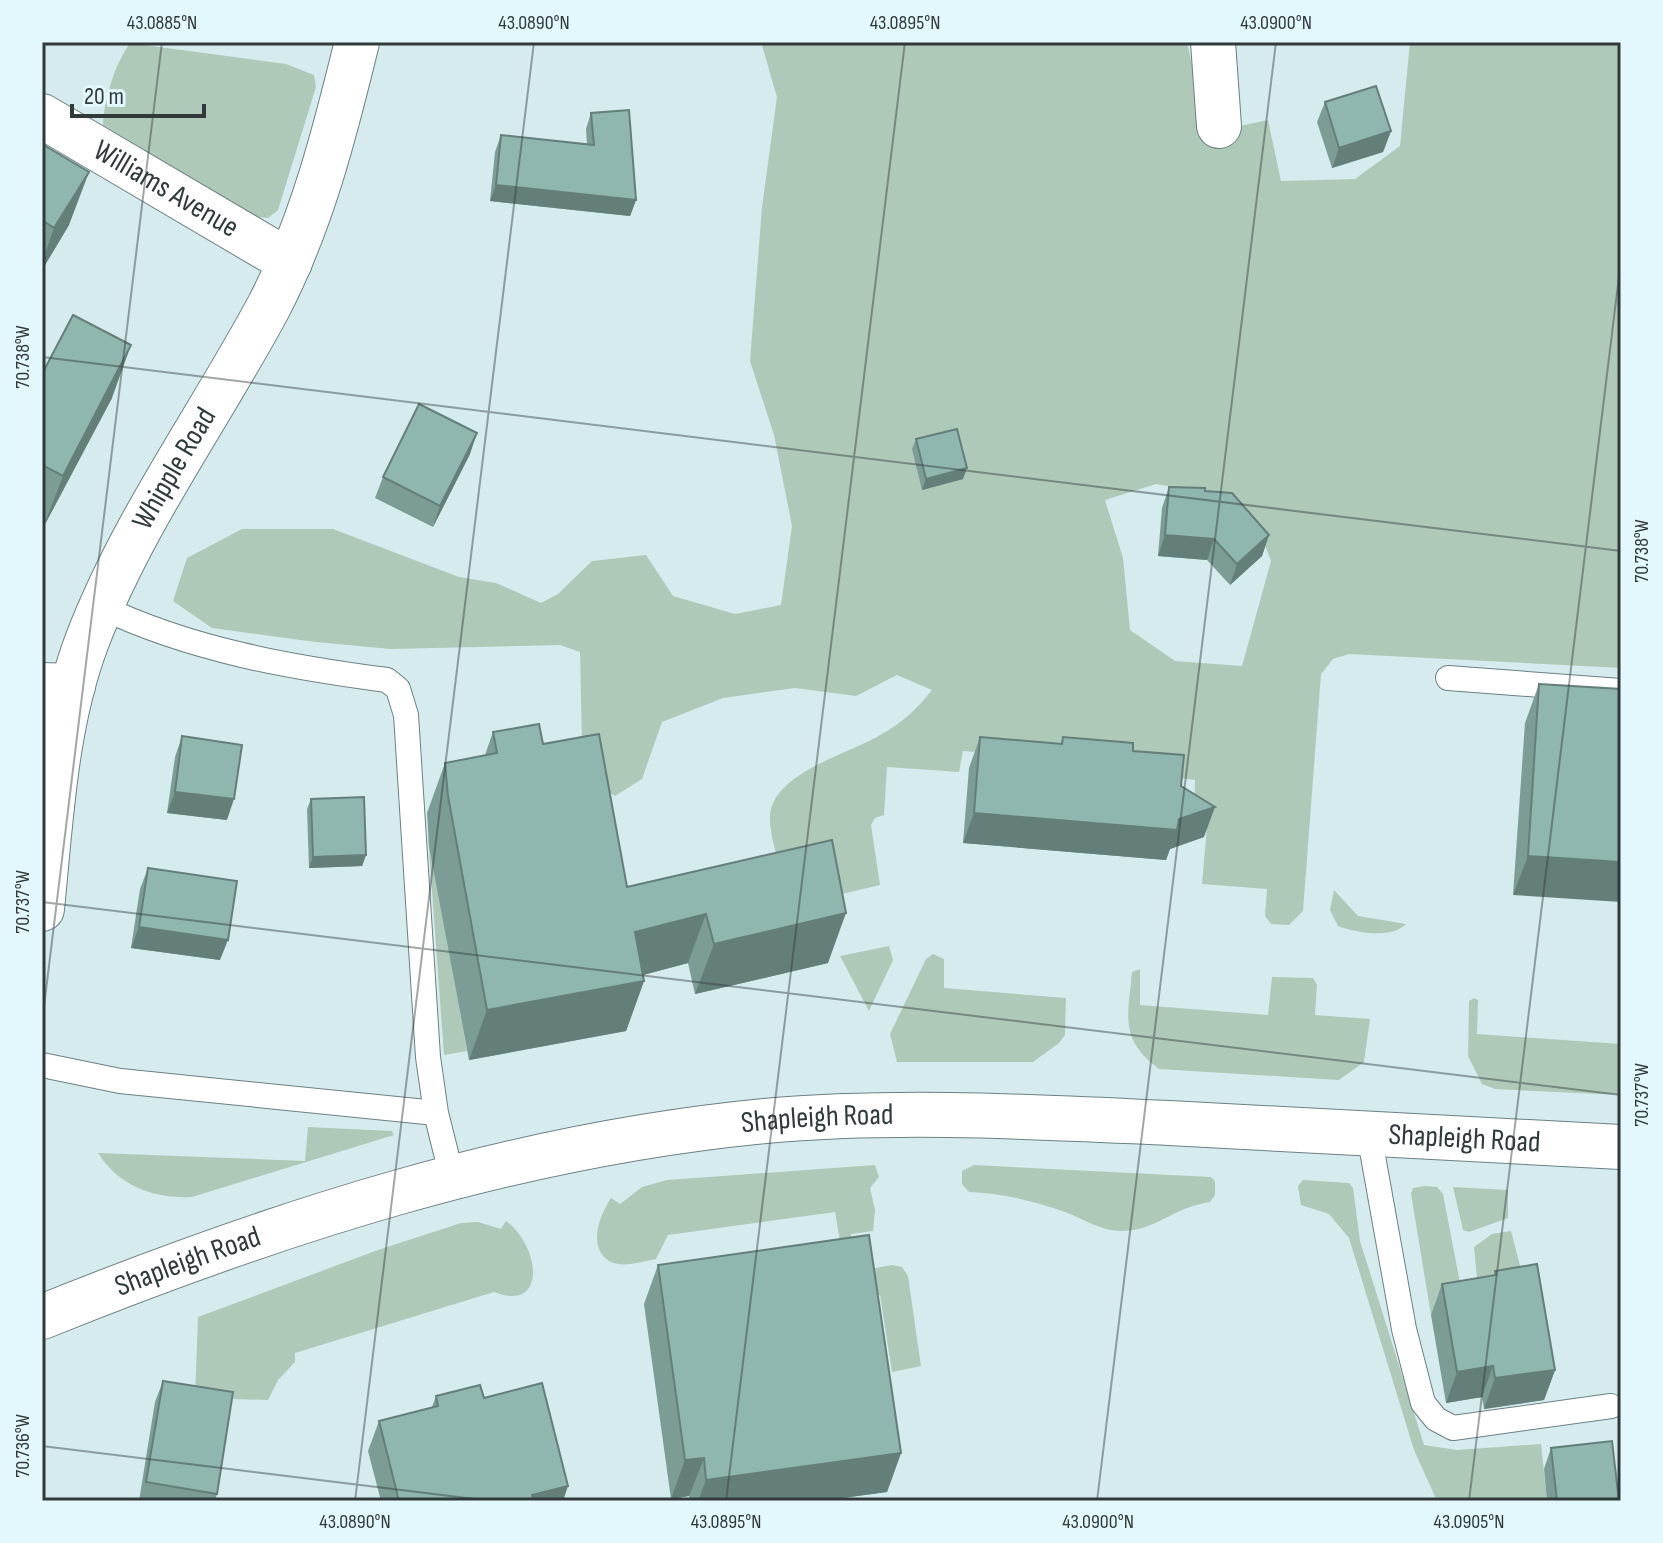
<svg xmlns="http://www.w3.org/2000/svg" width="1663" height="1543" font-family="'Sofia Sans Condensed',sans-serif">
<style>
.green{fill:#afc9b8;fill-rule:evenodd}
.lines{fill:none;stroke-linecap:round;stroke-linejoin:round}
.lane-casing{stroke:#6c8083;stroke-width:26}
.street-casing{stroke:#6c8083;stroke-width:46}
.secondary-casing{stroke:#6c8083;stroke-width:46}
.lane{stroke:#fff;stroke-width:24}
.street{stroke:#fff;stroke-width:44}
.secondary{stroke:#fff;stroke-width:44}
.wall{fill:#7b9d96}
.shaded-wall{fill:#647f7a}
.building{fill:#8fb6af;stroke:#647f7a;stroke-width:2}
.ticks{fill:none;stroke:#313a3b;stroke-width:2;stroke-opacity:0.45}
.labels{text-anchor:middle;dominant-baseline:central;stroke-width:6;stroke-linejoin:round;paint-order:stroke}
.street-label{font-size:30px;fill:#313a3b;stroke:#e2f8fc}
.neatline{fill:none;stroke:#313a3b;stroke-width:3}
.ticks-label{font-size:20px;text-anchor:middle;fill:#313a3b}
</style>
<rect width="100%" height="100%" fill="#d5ebee"/>
<!-- green -->
<path class="green" d="M 761,42 L 1187,42 L 1207,133 L 1268,120 L 1281,181 L 1355,179 L 1400,146 L 1410,42 L 1621,42 L 1621,668 L 1349,654 L 1333,659 L 1321,674 L 1303,911 L 1289,925 L 1271,924 L 1265,916 L 1267,889 L 1202,884 L 1207,827 L 1194,811 L 1195,780 L 1173,777 L 1172,766 L 963,751 L 959,772 L 887,767 L 884,815 L 875,818 L 871,825 L 880,885 L 816,900 L 791,895 C 783,871 770,844 770,818 C 770,773 850,754 882,734 C 903,722 917,709 932,690 L 897,675 L 856,696 L 795,688 L 723,698 L 662,722 L 642,779 L 615,796 L 592,781 L 582,742 L 580,652 L 560,645 L 390,649 L 316,642 L 212,628 L 173,601 L 187,558 L 242,529 L 333,529 L 459,577 L 496,583 L 541,603 L 558,594 L 592,561 L 646,555 L 673,596 L 735,614 L 781,605 L 792,526 L 774,435 L 750,361 L 762,207 L 777,97 ZM 1156,484 L 1219,495 L 1261,534 L 1271,561 L 1242,666 L 1175,661 L 1130,630 L 1123,558 L 1105,500 Z
M 130,43 L 286,64 L 314,75 L 316,87 L 278,210 L 268,218 L 255,217 L 103,125 C 104,99 115,64 130,43 Z
M 428,835 L 467,1051 L 444,1055 Z
M 1334,890 L 1358,916 L 1406,924 C 1392,939 1356,933 1338,926 L 1330,910 Z
M 889,946 L 893,960 L 869,1011 L 840,956 Z
M 933,954 L 944,959 L 944,988 L 1066,998 L 1065,1035 L 1059,1043 L 1033,1062 L 897,1062 L 890,1034 L 926,959 Z
M 1140,969 L 1140,1005 L 1268,1015 L 1272,977 L 1313,978 L 1317,985 L 1315,1015 L 1370,1019 L 1364,1062 L 1339,1080 L 1159,1069 C 1119,1039 1128,1017 1132,972 Z
M 1474,998 L 1478,1000 L 1477,1034 L 1621,1044 L 1621,1095 L 1495,1089 L 1482,1084 L 1468,1056 L 1469,1001 Z
M 308,1127 L 392,1131 L 394,1135 L 192,1197 C 154,1199 119,1186 98,1153 L 305,1161 Z
M 875,1165 L 879,1177 L 870,1188 L 875,1210 L 873,1231 L 851,1234 L 852,1246 L 866,1270 L 892,1265 L 902,1267 L 908,1276 L 921,1366 L 892,1372 L 880,1295 L 858,1298 L 846,1276 L 835,1212 L 668,1235 L 656,1259 C 644,1261 623,1268 611,1262 C 586,1248 600,1215 611,1198 L 620,1204 L 642,1187 L 667,1180 Z
M 974,1165 L 1211,1177 L 1215,1181 L 1215,1195 L 1210,1202 C 1174,1207 1157,1230 1123,1231 C 1100,1231 1086,1220 1065,1212 C 1035,1201 1001,1193 969,1192 L 962,1184 L 962,1171 Z
M 1303,1180 L 1349,1183 L 1353,1188 L 1360,1241 L 1424,1445 L 1457,1450 L 1541,1444 L 1547,1501 L 1437,1501 L 1414,1450 L 1349,1238 L 1329,1214 L 1301,1205 L 1298,1186 Z
M 1425,1186 L 1437,1187 L 1443,1194 L 1465,1309 L 1431,1315 L 1411,1194 L 1413,1188 Z
M 1453,1187 L 1508,1190 L 1508,1218 L 1469,1232 L 1463,1230 Z
M 506,1221 C 541,1247 547,1313 494,1292 L 295,1353 L 295,1362 L 278,1380 L 268,1400 L 195,1398 L 198,1317 L 378,1250 L 461,1223 L 478,1222 L 501,1229 Z
M 1511,1231 L 1524,1281 L 1478,1289 L 1474,1247 L 1492,1234 Z"/>
<g class="lines">
<!-- lane casing -->
<g class="lane-casing">
<path id="lane" d="M 101,607 C 192,650 288,667 387,680 L 398,689 L 406,715 L 428,1057 L 436,1113 L 452,1177
M 1448,678 L 1621,691
M 42,1065 L 120,1081 L 436,1113
M 1369,1134 L 1404,1329 L 1423,1403 L 1436,1419 L 1453,1428 L 1611,1406"/>
</g>
<!-- street casing -->
<g class="street-casing">
<g id="street">
<path d="M 1213,42 L 1219,126"/>
<path id="s1" d="M 42,116 L 290,262"/>
<path d="M 42,685 L 73,686"/>
</g>
</g>
<!-- secondary casing -->
<g class="secondary-casing">
<g id="secondary">
<path id="s2" d="M 42,909 C 51,820 55,726 87,641 C 133,521 209,418 269,306 C 312,223 335,132 357,42"/>
<path id="s3" d="M 42,1317 C 275,1223 514,1145 765,1121 C 899,1109 1035,1117 1169,1123 C 1320,1131 1470,1139 1621,1147"/>
</g>
</g>
<!-- lane -->
<use href="#lane" class="lane"/>
<!-- street -->
<use href="#street" class="street"/>
<!-- secondary -->
<use href="#secondary" class="secondary"/>
</g>
<!-- wall -->
<path class="wall" d="M 1325,102 L 1391,131 L 1383,152 L 1332,168 L 1317,122 Z
M 591,113 L 636,200 L 630,216 L 490,201 L 495,152 L 501,135 L 587,144 L 586,129 Z
M 42,144 L 69,225 L 42,270 Z
M 42,374 L 112,398 L 43,528 L 42,528 Z
M 916,439 L 963,479 L 922,490 L 912,449 Z
M 470,454 L 433,527 L 375,498 L 383,477 Z
M 1169,487 L 1205,491 L 1269,535 L 1262,556 L 1230,585 L 1207,560 L 1158,556 L 1162,508 Z
M 1539,684 L 1621,689 L 1513,895 L 1525,723 Z
M 493,732 L 543,744 L 627,887 L 832,840 L 828,963 L 695,994 L 688,963 L 643,975 L 644,981 L 626,1031 L 469,1060 L 429,846 L 427,813 L 445,763 L 485,755 Z
M 182,736 L 227,820 L 167,813 L 175,757 Z
M 980,737 L 1061,744 L 1063,737 L 1133,751 L 1181,786 L 1204,837 L 1170,849 L 1166,860 L 963,843 L 969,768 Z
M 311,799 L 366,855 L 362,866 L 309,868 L 307,809 Z
M 148,868 L 220,960 L 131,948 L 140,889 Z
M 658,1265 L 901,1453 L 887,1492 L 820,1501 L 690,1501 L 689,1496 L 671,1499 L 644,1304 Z
M 1495,1271 L 1555,1370 L 1544,1400 L 1484,1409 L 1482,1397 L 1446,1403 L 1431,1315 L 1442,1284 L 1494,1276 Z
M 163,1381 L 217,1494 L 215,1501 L 139,1501 L 155,1402 Z
M 436,1396 L 484,1398 L 563,1501 L 381,1501 L 368,1451 L 379,1421 L 432,1407 Z
M 1551,1448 L 1619,1501 L 1547,1501 L 1544,1469 Z"/>
<!-- shaded-wall -->
<path class="shaded-wall" d="M 1391,131 L 1383,152 L 1332,168 L 1339,148 Z
M 89,172 L 69,225 L 42,270 L 42,262 L 54,228 Z
M 496,185 L 636,200 L 630,216 L 490,201 Z
M 131,345 L 112,398 L 43,528 L 63,476 Z
M 477,433 L 470,454 L 433,527 L 440,506 Z
M 967,468 L 963,479 L 922,490 L 926,479 Z
M 1165,535 L 1214,539 L 1207,560 L 1158,556 Z
M 1269,535 L 1262,556 L 1230,585 L 1237,564 Z
M 175,792 L 234,799 L 227,820 L 167,813 Z
M 1215,807 L 1204,837 L 1170,849 L 1166,860 L 963,843 L 974,813 L 1179,819 Z
M 366,855 L 362,866 L 309,868 L 313,857 Z
M 1528,856 L 1621,862 L 1621,902 L 1513,895 Z
M 846,913 L 828,963 L 695,994 L 714,944 Z
M 706,914 L 688,963 L 617,982 L 635,932 Z
M 139,927 L 228,940 L 220,960 L 131,948 Z
M 644,981 L 626,1031 L 469,1060 L 487,1010 Z
M 1493,1366 L 1482,1397 L 1446,1403 L 1457,1372 Z
M 1555,1370 L 1544,1400 L 1484,1409 L 1495,1378 Z
M 901,1453 L 887,1492 L 820,1501 L 698,1501 L 706,1480 Z
M 704,1458 L 689,1496 L 671,1499 L 685,1460 Z
M 568,1486 L 563,1501 L 530,1501 L 532,1495 Z"/>
<!-- building -->
<path class="building" d="M 1376,86 L 1391,131 L 1339,148 L 1325,102 Z
M 629,110 L 636,200 L 496,185 L 501,135 L 594,145 L 591,113 Z
M 42,144 L 89,172 L 54,228 L 42,220 Z
M 73,315 L 131,345 L 63,476 L 42,465 L 42,374 Z
M 419,404 L 477,433 L 440,506 L 383,477 Z
M 957,429 L 967,468 L 926,479 L 916,439 Z
M 1169,487 L 1205,488 L 1205,491 L 1232,493 L 1269,535 L 1237,564 L 1214,539 L 1165,535 Z
M 1539,684 L 1621,689 L 1621,862 L 1528,856 Z
M 539,724 L 543,744 L 599,734 L 627,887 L 832,840 L 846,913 L 714,944 L 706,914 L 635,932 L 644,981 L 487,1010 L 448,796 L 445,763 L 497,753 L 493,732 Z
M 182,736 L 242,745 L 234,799 L 175,792 Z
M 980,737 L 1062,744 L 1063,737 L 1133,743 L 1133,751 L 1184,755 L 1181,786 L 1215,807 L 1179,819 L 1177,830 L 974,813 Z
M 364,797 L 366,855 L 313,857 L 311,799 Z
M 148,868 L 237,881 L 228,940 L 139,927 Z
M 869,1235 L 901,1453 L 706,1480 L 704,1458 L 685,1460 L 658,1265 Z
M 1537,1264 L 1555,1370 L 1495,1378 L 1493,1366 L 1457,1372 L 1442,1284 L 1496,1275 L 1495,1271 Z
M 163,1381 L 233,1392 L 217,1494 L 146,1482 Z
M 542,1383 L 568,1486 L 532,1495 L 533,1501 L 399,1501 L 379,1421 L 438,1406 L 436,1396 L 480,1385 L 484,1398 Z
M 1612,1441 L 1619,1501 L 1557,1501 L 1551,1448 Z"/>
<!-- ticks -->
<path class="ticks" d="M 42,357 L 1621,551M 42,902 L 1621,1095M 42,1023 L 162,42M 42,1446 L 491,1501M 355,1501 L 534,42M 726,1501 L 905,42M 1097,1501 L 1276,42M 1469,1501 L 1621,260"/>
<g class="labels">
<!-- street labels -->
<g class="street-label">
<text stroke="none"><textPath href="#s1" startOffset="144">Williams Avenue</textPath></text>
<text stroke="none"><textPath href="#s2" startOffset="466">Whipple Road</textPath></text>
<text stroke="none"><textPath href="#s3" startOffset="804">Shapleigh Road</textPath></text>
<text stroke="none"><textPath href="#s3" startOffset="1452">Shapleigh Road</textPath></text>
<text stroke="none"><textPath href="#s3" startOffset="156">Shapleigh Road</textPath></text>
</g>
</g>
<!-- border -->
<rect width="1663" height="1543" fill="none" stroke="#e2f8fc" stroke-width="88"/>
<!-- scale -->
<path d="M72 104v12h132v-12" fill="none" stroke="#313a3b" stroke-width="4"/>
<text x="84" y="104" font-size="24" fill="#313a3b" stroke="#e2f8fc" stroke-width="6" paint-order="stroke">20 m</text>
<rect x="44" y="44" width="1575" height="1455" class="neatline"/>
<g class="ticks-label">
<text x="162" y="29">43.0885°N</text>
<text x="534" y="29">43.0890°N</text>
<text x="905" y="29">43.0895°N</text>
<text x="1276" y="29">43.0900°N</text>
<text transform="translate(22 357) rotate(-90)" y="7">70.738°W</text>
<text transform="translate(1641 551) rotate(-90)" y="7">70.738°W</text>
<text transform="translate(22 902) rotate(-90)" y="7">70.737°W</text>
<text transform="translate(1641 1095) rotate(-90)" y="7">70.737°W</text>
<text transform="translate(22 1446) rotate(-90)" y="7">70.736°W</text>
<text x="355" y="1528">43.0890°N</text>
<text x="726" y="1528">43.0895°N</text>
<text x="1098" y="1528">43.0900°N</text>
<text x="1469" y="1528">43.0905°N</text>
</g>
</svg>
